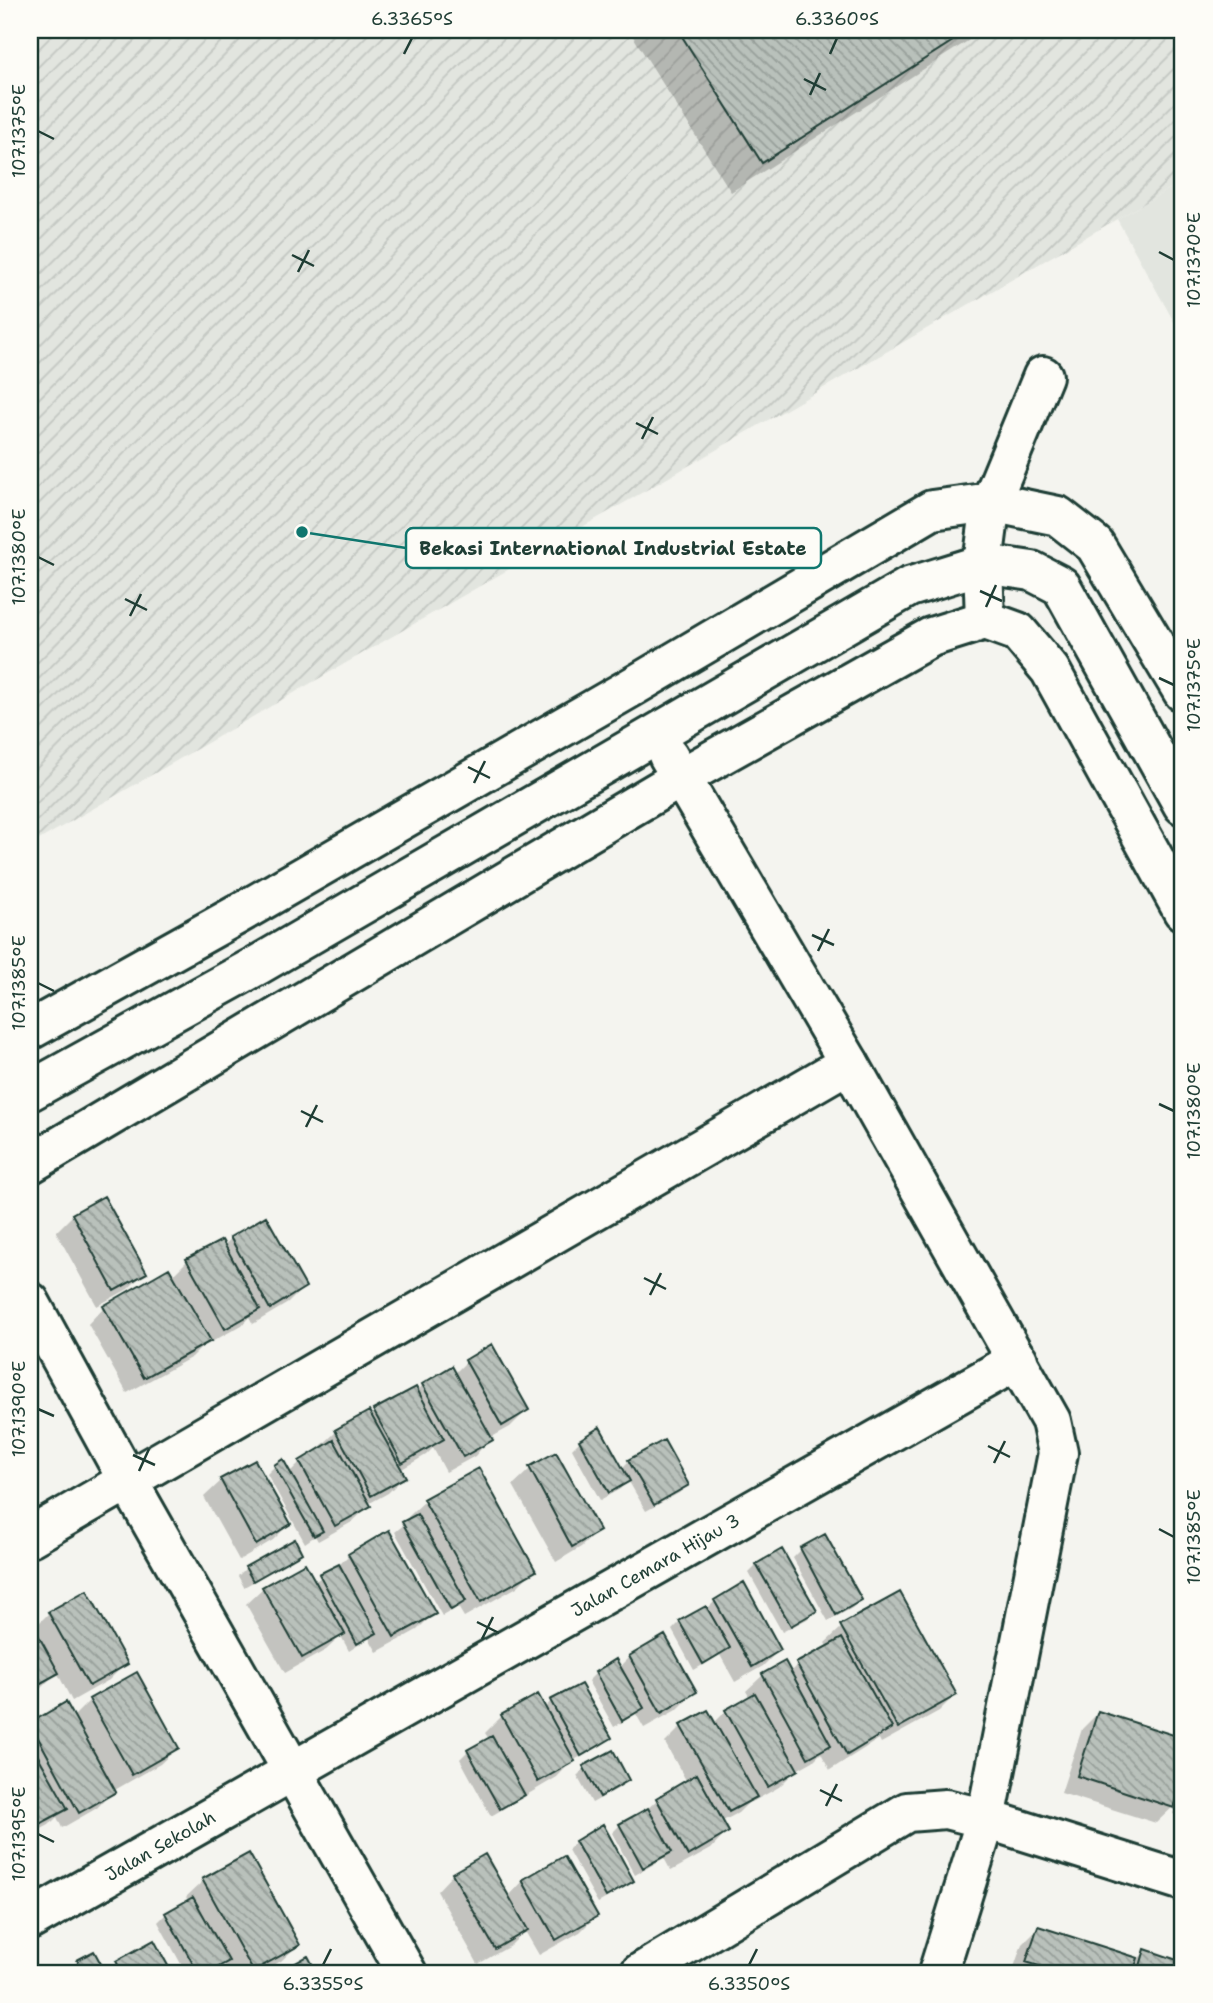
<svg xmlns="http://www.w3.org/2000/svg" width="1213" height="2003" font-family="'Shantell Sans',sans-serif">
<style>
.built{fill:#e2e5df}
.industrial{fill:url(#industrial-furrows)}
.shadow{fill:#0003}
.building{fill:url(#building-back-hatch);stroke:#1f3d34;stroke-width:2}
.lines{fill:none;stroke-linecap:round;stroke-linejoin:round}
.minor-casing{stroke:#1f3d34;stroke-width:44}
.minor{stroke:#fdfcf7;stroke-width:38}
.ticks{fill:none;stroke:#1f3d34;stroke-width:2.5}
.labels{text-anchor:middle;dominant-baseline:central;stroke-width:5;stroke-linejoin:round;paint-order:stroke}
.street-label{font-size:18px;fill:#1f3d34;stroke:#fdfcf7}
.leader{fill:none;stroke:#0f766e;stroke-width:2.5}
.callout-dot{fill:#0f766e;stroke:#fdfcf7;stroke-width:2.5}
.callout{fill:#fdfcf7;stroke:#0f766e;stroke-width:2.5}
.callout-label{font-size:19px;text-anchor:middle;font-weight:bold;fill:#1f3d34}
.neatline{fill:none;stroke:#1f3d34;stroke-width:2.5}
.ticks-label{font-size:18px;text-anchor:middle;fill:#1f3d34}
</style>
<defs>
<pattern id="industrial-furrows" width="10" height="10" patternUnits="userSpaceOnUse" patternTransform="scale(1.75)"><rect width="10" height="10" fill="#e2e5df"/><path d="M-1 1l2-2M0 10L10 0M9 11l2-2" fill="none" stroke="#c1c5c0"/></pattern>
<pattern id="building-back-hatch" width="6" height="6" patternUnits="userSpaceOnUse" patternTransform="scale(1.75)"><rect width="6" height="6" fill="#b9c1bb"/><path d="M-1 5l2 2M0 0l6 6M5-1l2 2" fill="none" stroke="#969e99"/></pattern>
</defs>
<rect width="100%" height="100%" fill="#f4f4ef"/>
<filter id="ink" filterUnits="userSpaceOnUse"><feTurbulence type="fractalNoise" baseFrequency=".0143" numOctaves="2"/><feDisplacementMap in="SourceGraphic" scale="14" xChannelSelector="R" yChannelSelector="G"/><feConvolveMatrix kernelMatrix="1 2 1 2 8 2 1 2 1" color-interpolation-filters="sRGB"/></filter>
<g filter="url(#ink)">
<!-- built -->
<path class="built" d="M 1183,181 L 1183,338 L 1117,219 Z"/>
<!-- industrial -->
<path class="industrial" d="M 30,30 L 1183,30 L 1183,181 L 30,845 Z"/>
<!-- shadow -->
<path class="shadow" d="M 629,30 L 985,30 L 731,192 Z
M 73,1215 L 145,1272 L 128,1289 L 97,1306 L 56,1232 Z
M 266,1218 L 304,1287 L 288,1303 L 253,1324 L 249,1317 L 242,1325 L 208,1344 L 207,1342 L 192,1357 L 127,1393 L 88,1324 L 104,1307 L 172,1276 L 187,1261 L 223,1246 L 231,1239 Z
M 466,1362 L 527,1410 L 510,1427 L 490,1438 L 475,1456 L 446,1472 L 433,1448 L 426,1455 L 400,1470 L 404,1477 L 388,1493 L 368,1504 L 369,1506 L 352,1522 L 318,1541 L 315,1536 L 305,1543 L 267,1474 L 275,1466 L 289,1473 L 300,1462 L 320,1450 L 319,1448 L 336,1432 L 368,1413 L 370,1416 L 374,1412 L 416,1392 L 423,1385 L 454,1374 Z
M 580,1441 L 621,1469 L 629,1461 L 687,1485 L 679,1493 L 646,1511 L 628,1480 L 620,1489 L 600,1500 L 572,1449 Z
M 555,1454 L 598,1531 L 581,1547 L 556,1562 L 513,1485 L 530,1469 Z
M 254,1462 L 289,1524 L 273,1540 L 239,1560 L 204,1497 L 221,1481 Z
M 425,1501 L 534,1570 L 517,1587 L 464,1617 L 458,1607 L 442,1616 L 395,1532 L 410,1520 L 408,1517 Z
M 825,1537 L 860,1600 L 852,1608 L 828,1621 L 793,1558 L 801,1550 Z
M 300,1552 L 292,1560 L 244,1587 L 238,1576 L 246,1568 Z
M 349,1555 L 434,1613 L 417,1630 L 377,1652 L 369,1638 L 349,1651 L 341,1636 L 326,1650 L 285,1673 L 246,1604 L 263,1588 L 314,1582 L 338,1566 Z
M 757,1565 L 815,1611 L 807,1619 L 782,1632 L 749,1573 Z
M 715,1601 L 779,1650 L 763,1666 L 735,1682 L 720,1655 L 694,1670 L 672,1630 L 680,1622 L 706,1610 Z
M 49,1613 L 126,1663 L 109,1680 L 72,1701 L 57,1672 L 40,1689 L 30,1694 L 30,1625 L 33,1629 Z
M 842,1627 L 955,1695 L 939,1711 L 881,1743 L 879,1739 L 830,1770 L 821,1753 L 813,1761 L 795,1771 L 779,1787 L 752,1802 L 751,1800 L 738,1813 L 721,1822 L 727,1832 L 711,1849 L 671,1871 L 664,1858 L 635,1875 L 612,1833 L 620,1825 L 645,1811 L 657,1800 L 687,1782 L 665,1743 L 681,1727 L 714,1723 L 726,1711 L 750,1698 L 746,1691 L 763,1675 L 784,1663 L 789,1673 L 797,1665 L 828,1648 L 825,1643 Z
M 630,1657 L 695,1692 L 678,1709 L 644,1728 L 636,1714 L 614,1727 L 588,1681 L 596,1673 L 619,1668 Z
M 537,1696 L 544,1709 L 551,1701 L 609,1738 L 601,1746 L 572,1761 L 557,1777 L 491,1816 L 460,1759 L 468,1751 L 489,1739 L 485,1733 L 502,1716 Z
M 90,1700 L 177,1748 L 160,1764 L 113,1791 L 97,1808 L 62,1828 L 57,1817 L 49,1825 L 30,1835 L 30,1725 L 65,1705 L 72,1718 Z
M 1098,1713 L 1183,1739 L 1183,1817 L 1173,1814 L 1176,1804 L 1156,1823 L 1061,1793 L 1082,1729 Z
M 585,1768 L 627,1780 L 619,1788 L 592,1803 L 577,1776 Z
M 576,1842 L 632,1880 L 624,1888 L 598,1903 L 568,1850 Z
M 248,1855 L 298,1945 L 281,1961 L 260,1973 L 229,1973 L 224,1964 L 211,1973 L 186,1973 L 158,1922 L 166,1914 L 189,1901 L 186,1897 L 203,1881 Z
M 453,1874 L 508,1897 L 523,1881 L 596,1916 L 580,1932 L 539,1955 L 525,1931 L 510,1946 L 478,1964 L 437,1891 Z
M 1038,1928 L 1138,1959 L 1146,1951 L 1183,1963 L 1183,1973 L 1012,1973 L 1022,1944 Z
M 153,1943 L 170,1973 L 106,1973 L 117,1963 Z
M 93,1953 L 104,1973 L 73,1973 L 70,1969 L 78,1961 Z"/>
<!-- building -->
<path class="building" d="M 678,30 L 970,30 L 762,163 Z
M 104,1196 L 147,1273 L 114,1291 L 72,1214 Z
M 266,1216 L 306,1287 L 270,1309 L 230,1237 Z
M 222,1240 L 260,1309 L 225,1329 L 186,1259 Z
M 169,1268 L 211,1341 L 144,1378 L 103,1306 Z
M 492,1344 L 529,1410 L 502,1426 L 465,1360 Z
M 452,1366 L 493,1440 L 463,1457 L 422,1384 Z
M 416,1387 L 444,1439 L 402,1463 L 373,1410 Z
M 369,1411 L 406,1477 L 371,1496 L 335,1430 Z
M 600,1427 L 630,1481 L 609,1493 L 579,1440 Z
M 334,1440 L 371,1506 L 335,1526 L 299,1461 Z
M 664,1440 L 689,1485 L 654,1505 L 628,1460 Z
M 556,1452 L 600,1531 L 572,1547 L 529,1467 Z
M 283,1459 L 323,1531 L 314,1536 L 274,1465 Z
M 255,1460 L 291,1524 L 256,1545 L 220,1479 Z
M 479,1468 L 536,1571 L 481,1602 L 423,1499 Z
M 417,1514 L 466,1601 L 451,1610 L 402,1522 Z
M 389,1530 L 436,1614 L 394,1637 L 348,1554 Z
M 825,1534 L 862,1600 L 836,1615 L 800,1548 Z
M 295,1539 L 302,1553 L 253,1581 L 245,1567 Z
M 782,1549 L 817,1611 L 791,1626 L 756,1564 Z
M 305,1563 L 345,1634 L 302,1658 L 262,1587 Z
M 339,1564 L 377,1633 L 357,1644 L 319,1574 Z
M 744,1582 L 781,1650 L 752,1667 L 714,1600 Z
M 87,1590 L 128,1664 L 89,1686 L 48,1612 Z
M 900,1592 L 957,1695 L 898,1728 L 840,1625 Z
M 706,1606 L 730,1648 L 703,1664 L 679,1621 Z
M 31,1622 L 59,1673 L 30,1689 L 30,1623 Z
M 665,1635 L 697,1692 L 661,1713 L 629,1656 Z
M 842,1638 L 892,1728 L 847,1755 L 796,1663 Z
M 616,1659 L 644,1708 L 622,1721 L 595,1672 Z
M 785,1661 L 831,1745 L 808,1758 L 762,1674 Z
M 137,1672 L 179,1748 L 132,1775 L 89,1699 Z
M 581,1684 L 612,1738 L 581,1756 L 550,1700 Z
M 755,1693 L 798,1770 L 768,1787 L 725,1710 Z
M 538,1694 L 575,1761 L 538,1782 L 501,1715 Z
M 66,1702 L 116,1792 L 79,1813 L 30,1723 Z
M 708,1710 L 757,1797 L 729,1812 L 680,1725 Z
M 1098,1711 L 1183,1738 L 1183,1780 L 1174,1808 L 1077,1776 Z
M 492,1736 L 525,1795 L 500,1809 L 467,1750 Z
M 30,1742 L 68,1809 L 32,1828 L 30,1823 Z
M 613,1750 L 629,1780 L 600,1797 L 583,1766 Z
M 697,1774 L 729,1832 L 688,1856 L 656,1798 Z
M 648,1808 L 672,1852 L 643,1868 L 619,1824 Z
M 603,1824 L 634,1881 L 606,1897 L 575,1841 Z
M 249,1853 L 300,1945 L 253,1971 L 202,1879 Z
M 485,1854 L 528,1930 L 495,1949 L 452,1873 Z
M 564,1856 L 598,1916 L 556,1940 L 522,1880 Z
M 193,1897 L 229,1961 L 208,1973 L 198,1973 L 165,1913 Z
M 1038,1926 L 1138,1958 L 1133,1973 L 1062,1973 L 1026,1962 Z
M 154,1940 L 172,1973 L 122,1973 L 116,1961 Z
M 1145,1949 L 1183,1962 L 1183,1973 L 1138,1973 Z
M 94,1951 L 106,1973 L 85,1973 L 77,1960 Z
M 308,1956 L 317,1973 L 278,1973 Z"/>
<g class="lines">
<!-- minor casing -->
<g class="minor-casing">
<g id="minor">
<path d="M 985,620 L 983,564 L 991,502 L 1043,376"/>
<path d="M 668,755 L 849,1063 L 1051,1421 L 1058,1453 L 986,1819 L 938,1973"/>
<path d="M 30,1030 L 235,916 L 632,687 L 932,510 L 991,502 L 1058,516 L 1095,545 L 1183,692"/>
<path d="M 30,1091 L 258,965 L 909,587 L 983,564 L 1032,571 L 1061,586 L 1183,805"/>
<path d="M 30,1164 L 682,777 L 931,637 L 985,620 L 1018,632 L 1050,670 L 1183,911"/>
<path d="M 30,1302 L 128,1481 L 407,1973"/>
<path d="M 30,1537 L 849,1063"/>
<path id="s1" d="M 30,1920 L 1018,1360"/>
<path d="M 640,1973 L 907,1812 L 946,1809 L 986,1819 L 1183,1881"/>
</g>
</g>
<!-- minor -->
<use href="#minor" class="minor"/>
</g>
</g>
<!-- ticks -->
<path class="ticks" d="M 404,54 L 412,38M 830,54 L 837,38M 804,79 L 826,90M 810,95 L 820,73M 38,131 L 54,139M 1159,252 L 1174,260M 292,255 L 314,266M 298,272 L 309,250M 636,423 L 658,434M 642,439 L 653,417M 38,557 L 54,565M 980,591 L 1002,601M 125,599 L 147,610M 986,607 L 996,585M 130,616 L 141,594M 1159,678 L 1174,685M 468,767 L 490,778M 474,783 L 485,761M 812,935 L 834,945M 818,951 L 829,929M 38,983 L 54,991M 1159,1104 L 1174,1111M 301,1111 L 323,1122M 306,1127 L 317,1105M 644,1278 L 666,1289M 650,1295 L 661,1273M 38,1409 L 54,1416M 988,1446 L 1010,1457M 133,1455 L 155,1465M 994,1463 L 1005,1441M 139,1471 L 149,1449M 1159,1529 L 1174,1537M 477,1622 L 499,1633M 482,1639 L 493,1617M 820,1790 L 842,1801M 826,1806 L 837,1784M 38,1834 L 54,1842M 323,1965 L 331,1949M 749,1965 L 757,1949"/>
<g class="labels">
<!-- street labels -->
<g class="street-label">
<text stroke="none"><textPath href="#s1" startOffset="719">Jalan Cemara Hijau 3</textPath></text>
<text stroke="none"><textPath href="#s1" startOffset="150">Jalan Sekolah</textPath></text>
</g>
</g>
<!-- callouts -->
<path class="leader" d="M302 532L406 548"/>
<circle class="callout-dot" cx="302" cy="532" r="7"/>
<rect class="callout" x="406" y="528" width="415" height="40" rx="7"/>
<g class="callout-label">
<text x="613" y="555">Bekasi International Industrial Estate</text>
</g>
<!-- margin -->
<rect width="1213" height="2003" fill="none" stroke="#fdfcf7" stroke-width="77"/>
<rect x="38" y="38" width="1136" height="1927" class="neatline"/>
<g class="ticks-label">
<text x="412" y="25">6.3365°S</text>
<text x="837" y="25">6.3360°S</text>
<text transform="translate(19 131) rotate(-90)" y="6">107.1375°E</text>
<text transform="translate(1194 260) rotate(-90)" y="6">107.1370°E</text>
<text transform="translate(19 557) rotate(-90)" y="6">107.1380°E</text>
<text transform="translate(1194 685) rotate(-90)" y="6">107.1375°E</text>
<text transform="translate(19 983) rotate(-90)" y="6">107.1385°E</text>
<text transform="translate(1194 1111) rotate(-90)" y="6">107.1380°E</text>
<text transform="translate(19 1409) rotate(-90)" y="6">107.1390°E</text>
<text transform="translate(1194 1537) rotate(-90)" y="6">107.1385°E</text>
<text transform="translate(19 1834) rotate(-90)" y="6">107.1395°E</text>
<text x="323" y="1990">6.3355°S</text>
<text x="749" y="1990">6.3350°S</text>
</g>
</svg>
